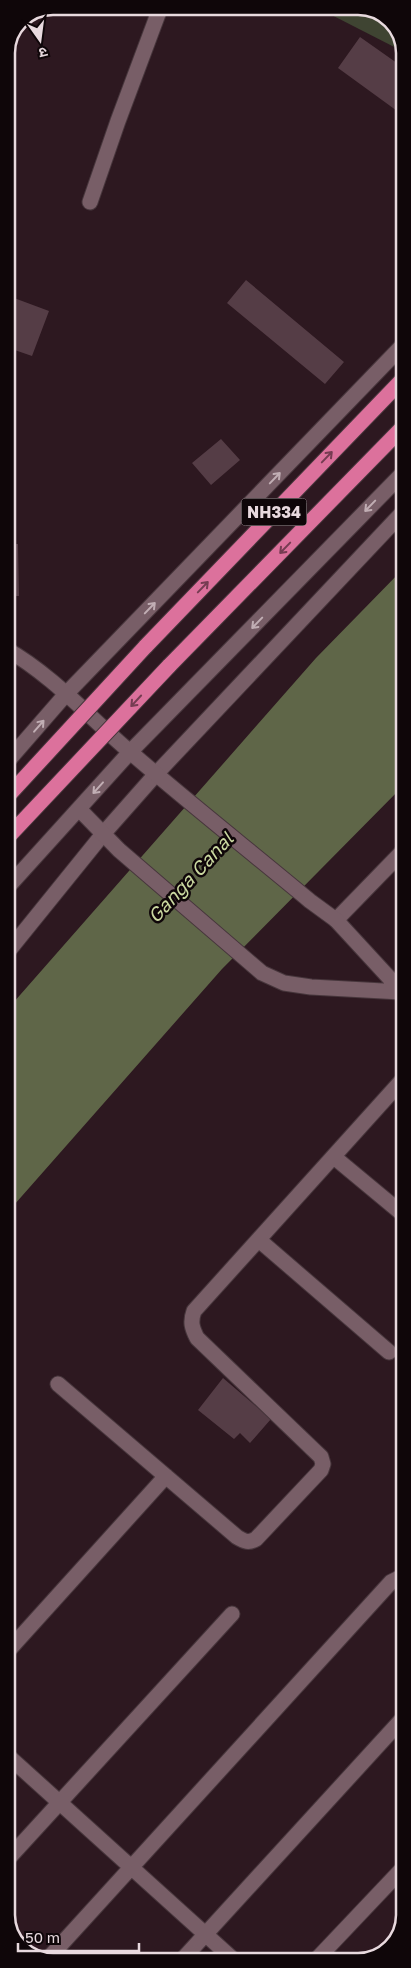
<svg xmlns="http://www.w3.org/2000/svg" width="411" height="1968" font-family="'Golos Text','Noto Sans Devanagari',sans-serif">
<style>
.green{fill:#3f4432}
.water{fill:#5f6648}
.building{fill:#553d46}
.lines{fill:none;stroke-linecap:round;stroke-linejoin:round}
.street-casing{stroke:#47363c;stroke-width:17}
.secondary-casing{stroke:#47363c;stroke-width:17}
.highway-casing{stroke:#47363c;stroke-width:17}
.street{stroke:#785e67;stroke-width:15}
.secondary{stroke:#785e67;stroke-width:15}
.highway{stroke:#dc719c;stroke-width:15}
.highway-bridge-casing{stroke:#47363c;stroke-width:17;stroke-linecap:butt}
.highway-bridge{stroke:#dc719c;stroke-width:15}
.oneway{stroke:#763c52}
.oneway2{stroke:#c1aeb4}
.labels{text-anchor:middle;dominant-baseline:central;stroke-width:5;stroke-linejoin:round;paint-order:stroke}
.shield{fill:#0f0609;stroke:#a79a9e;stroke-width:1}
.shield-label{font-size:16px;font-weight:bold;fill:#e8d9de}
.water-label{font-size:19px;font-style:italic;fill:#cad8a0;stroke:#0f0609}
.rim{fill:none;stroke:#e8d9de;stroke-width:2.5}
</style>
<rect width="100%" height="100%" fill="#2d1820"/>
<!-- green -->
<path class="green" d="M 316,7 L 364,7 L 391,20 L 404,47 L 404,52 Z"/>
<!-- water -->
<path class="water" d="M 404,568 L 404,785 L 222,969 L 7,1213 L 6,1011 L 316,658 Z"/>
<!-- building -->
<path class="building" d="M 360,37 L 404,68 L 404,116 L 338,68 Z
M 246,280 L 344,362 L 325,384 L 227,303 Z
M 6,295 L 49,311 L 32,356 L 6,347 Z
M 221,439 L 240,460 L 211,485 L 192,463 Z
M 6,544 L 18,544 L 19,596 L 6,596 Z
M 223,1378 L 271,1419 L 250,1443 L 240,1433 L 234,1439 L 198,1410 Z"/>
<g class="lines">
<!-- street casing -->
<g class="street-casing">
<path id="street" d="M 90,202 L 118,121 L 161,6
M 336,920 L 404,850
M 6,954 L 103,834 L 156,774 L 404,511
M 334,1157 L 405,1216
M 259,1240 L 389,1352
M 58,1384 L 237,1537 C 245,1542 249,1543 256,1539 L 321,1470 L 323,1464 L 321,1457 L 197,1338 C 192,1328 190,1322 194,1311 L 405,1077
M 7,1652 L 166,1476
M 7,1755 L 235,1961
M 7,1860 L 232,1614
M 46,1961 L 391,1582 L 401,1577 L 405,1577
M 181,1961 L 405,1716
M 315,1961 L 405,1866"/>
</g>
<!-- secondary casing -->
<g class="secondary-casing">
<path id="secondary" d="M 6,649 C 52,675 89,717 129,751 C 188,802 250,851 310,901 L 336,920 L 405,995
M 6,763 L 66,694 L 404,344
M 79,809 L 119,850 L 262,973 L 284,983 L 311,987 L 401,992 L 405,989
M 6,889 L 130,752 L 404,472"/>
</g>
<!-- highway casing -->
<g class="highway-casing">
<path id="highway" d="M 145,647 L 404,378
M 169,666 L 404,426"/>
</g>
<!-- street -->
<use href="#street" class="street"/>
<!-- secondary -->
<use href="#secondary" class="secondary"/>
<!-- highway -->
<use href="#highway" class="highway"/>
<!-- highway-bridge casing -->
<g class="highway-bridge-casing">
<path id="highway-bridge" d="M 6,798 L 145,647
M 6,839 L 169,666"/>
</g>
<!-- highway-bridge -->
<use href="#highway-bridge" class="highway-bridge"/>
</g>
<!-- one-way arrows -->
<defs><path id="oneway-shaft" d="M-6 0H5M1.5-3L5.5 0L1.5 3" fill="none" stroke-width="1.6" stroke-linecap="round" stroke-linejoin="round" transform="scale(1.25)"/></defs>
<g class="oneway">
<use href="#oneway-shaft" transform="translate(327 457) rotate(-46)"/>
<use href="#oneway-shaft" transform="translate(285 548) rotate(134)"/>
<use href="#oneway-shaft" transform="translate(203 587) rotate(-46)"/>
<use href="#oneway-shaft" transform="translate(136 701) rotate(133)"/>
</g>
<g class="oneway2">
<use href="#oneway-shaft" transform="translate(275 478) rotate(-46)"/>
<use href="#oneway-shaft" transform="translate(370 506) rotate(134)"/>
<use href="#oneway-shaft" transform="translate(150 608) rotate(-46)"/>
<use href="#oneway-shaft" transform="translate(257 623) rotate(134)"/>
<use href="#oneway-shaft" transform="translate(39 726) rotate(-49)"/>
<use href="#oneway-shaft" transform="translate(98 788) rotate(132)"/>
</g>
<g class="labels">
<!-- shield labels -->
<rect class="shield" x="241.5" y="498.5" width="65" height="27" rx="4"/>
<g class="shield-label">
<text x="274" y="512">NH334</text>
</g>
<!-- water labels -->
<g class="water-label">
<text transform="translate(190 877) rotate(-47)">Ganga Canal</text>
</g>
</g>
<!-- crop -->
<path d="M0 0H411V1968H0ZM53 15H358A38 38 0 0 1 396 53V1915A38 38 0 0 1 358 1953H53A38 38 0 0 1 15 1915V53A38 38 0 0 1 53 15Z" fill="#0f0609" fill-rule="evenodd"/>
<path class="rim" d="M53 15H358A38 38 0 0 1 396 53V1915A38 38 0 0 1 358 1953H53A38 38 0 0 1 15 1915V53A38 38 0 0 1 53 15Z"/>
<!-- north arrow -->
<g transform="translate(40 40) rotate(166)" stroke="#0f0609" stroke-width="4" paint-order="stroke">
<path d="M0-4L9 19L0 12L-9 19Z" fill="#e8d9de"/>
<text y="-8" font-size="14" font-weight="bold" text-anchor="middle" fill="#e8d9de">उ</text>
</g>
<!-- scale -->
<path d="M18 1943v8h121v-8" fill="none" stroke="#e8d9de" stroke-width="2.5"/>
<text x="25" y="1943" font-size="15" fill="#e8d9de" stroke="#0f0609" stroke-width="4" paint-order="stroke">50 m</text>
</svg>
